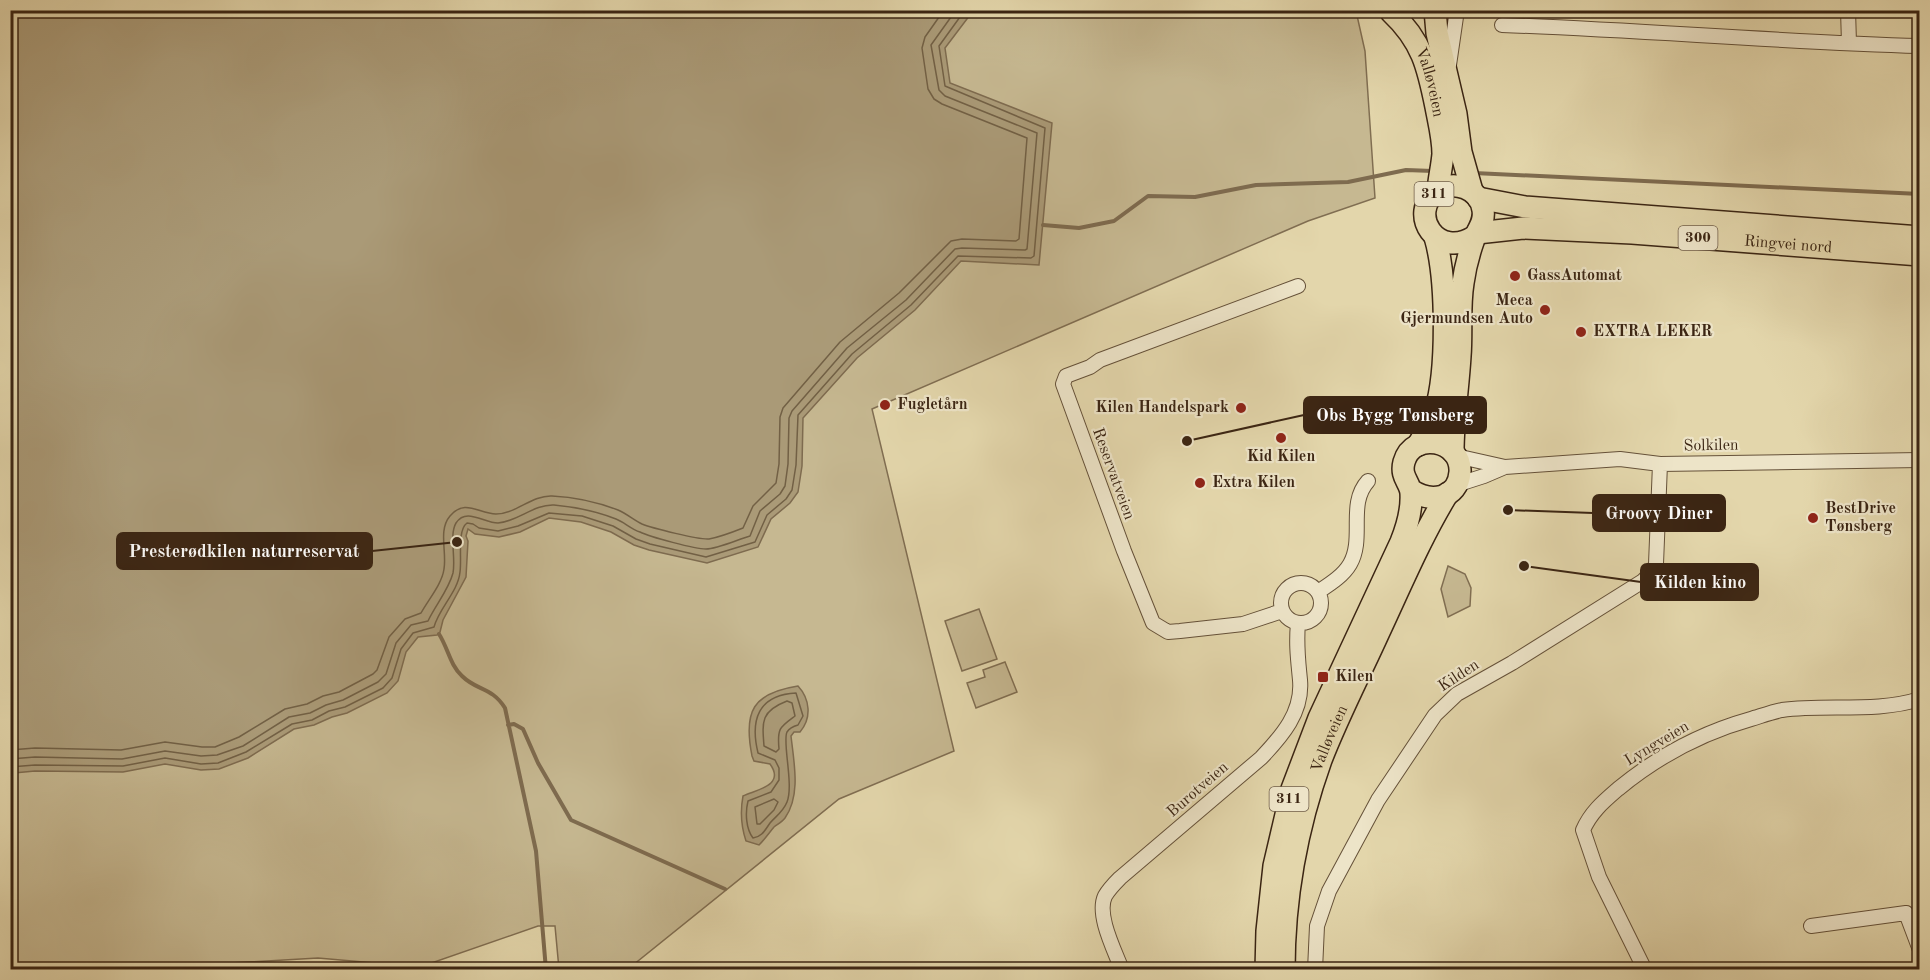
<svg xmlns="http://www.w3.org/2000/svg" width="1930" height="980" font-family="'Old Standard TT',serif">
<style>
.green{fill:#c6b891;stroke:#806e52;stroke-width:1.5}
.water{fill:#aa9a77;stroke:#7e6b4f;stroke-width:1.5}
.lines{fill:none;stroke-linecap:round;stroke-linejoin:round}
.shore{stroke:#726045;stroke-width:1.5}
.stream{stroke:#7e6b4f;stroke-width:4}
.street-casing{stroke:#655139;stroke-width:16}
.primary-casing{stroke:#3b2513;stroke-width:24}
.street{stroke:#ede4c8;stroke-width:14}
.primary{stroke:#e3d6ab;stroke-width:21}
.poi-dot{fill:#8f2418;stroke:#ede4c8;stroke-width:2}
.labels{text-anchor:middle;dominant-baseline:central;stroke-width:4.5;stroke-linejoin:round;paint-order:stroke}
.shield{fill:#ede4c8;stroke:#705e49;stroke-width:1.5}
.shield-label{font-size:15px;font-weight:bold;fill:#3b2513}
.street-label{font-size:16px;fill:#3b2513;stroke:#ede4c8}
.poi-label{font-size:16px;font-weight:bold;fill:#3b2513;stroke:#ede4c8;text-anchor:start}
.leader{fill:none;stroke:#3b2513;stroke-width:2}
.callout-dot{fill:#3b2513;stroke:#ede4c8;stroke-width:2}
.callout{fill:#3b2513;stroke:#3b2513;stroke-width:2}
.callout-label{font-size:18px;text-anchor:middle;font-weight:bold;fill:#fff}
</style>
<rect width="100%" height="100%" fill="#e3d6ab"/>
<filter id="stains"><feTurbulence type="fractalNoise" baseFrequency=".00333" numOctaves="4"/><feColorMatrix values="0 0 0 0 .2 0 0 0 0 .09 0 0 0 0 .02 0 0 0 .5 -.17"/></filter>
<radialGradient id="worn" r=".72"><stop offset=".6" stop-color="#630" stop-opacity="0"/><stop offset="1" stop-color="#630" stop-opacity=".3"/></radialGradient>
<!-- green -->
<path class="green" d="M 10,11 L 1356,11 L 1365,51 L 1375,198 L 1308,221 L 872,409 L 954,751 L 839,799 L 628,969 L 559,969 L 555,926 L 538,926 L 420,967 L 318,958 L 125,969 L 11,969 Z
M 1448,566 L 1465,574 L 1471,588 L 1470,606 L 1448,617 L 1441,589 Z
M 979,609 L 997,659 L 962,671 L 945,621 Z
M 1005,662 L 1017,692 L 976,708 L 967,683 L 985,677 L 983,670 Z"/>
<!-- water -->
<path class="water" d="M 11,10 L 973,11 L 945,48 L 950,83 L 1052,123 L 1039,265 L 961,261 L 915,310 L 857,358 L 803,418 L 802,466 L 798,492 L 790,503 L 771,519 L 758,547 L 707,563 L 649,550 L 634,545 L 611,532 L 581,522 L 549,518 L 520,532 L 499,537 L 475,534 L 468,529 L 466,536 L 468,541 L 466,577 L 443,620 L 440,632 L 437,635 L 418,637 L 406,652 L 398,681 L 387,693 L 347,713 L 332,717 L 314,725 L 294,729 L 248,758 L 219,769 L 201,770 L 165,764 L 123,772 L 35,771 L 14,773 L 10,772 Z
M 798,686 C 810,699 812,718 800,732 L 794,732 L 791,736 C 794,763 801,795 785,818 C 782,822 778,824 774,827 C 769,833 765,839 759,845 L 746,841 C 741,826 740,812 743,796 C 755,790 786,786 770,764 L 754,761 L 752,756 C 743,711 753,693 798,686 Z"/>
<g class="lines">
<!-- shore -->
<path class="shore" d="M 796,693 L 803,716 L 798,725 C 794,726 790,727 787,732 C 782,741 794,785 787,802 C 783,812 776,816 770,823 C 765,830 762,837 753,838 C 746,829 745,813 748,801 L 771,792 L 779,780 L 779,768 L 775,760 L 758,753 C 750,720 758,695 796,693 Z
M 787,701 L 792,703 L 795,716 C 780,727 777,728 779,749 L 776,752 L 764,746 C 762,721 761,711 787,701 Z
M 10,750 L 35,748 L 121,750 L 165,742 L 202,747 L 215,747 L 239,737 L 285,709 L 307,704 L 323,696 L 339,692 L 373,674 L 377,670 L 389,637 L 405,619 L 421,613 C 428,600 442,584 444,569 C 447,552 438,530 450,516 C 465,498 479,514 496,514 C 516,514 532,495 552,496 C 575,497 597,502 618,510 C 627,514 634,520 642,524 C 652,528 699,540 709,539 C 720,537 733,532 743,528 L 753,506 L 776,483 L 779,464 L 780,417 L 783,408 L 840,342 L 899,293 L 951,241 L 962,239 L 1016,241 L 1019,239 L 1027,138 L 942,104 L 934,99 L 928,89 L 922,48 L 925,37 L 944,10
M 10,759 L 35,757 L 122,759 L 165,751 L 201,756 L 217,755 L 243,746 L 289,717 L 310,713 L 326,705 L 343,700 L 378,682 L 386,674 L 396,643 L 411,625 L 428,621 C 435,606 449,589 453,573 C 456,558 449,535 456,523 C 466,507 484,523 498,523 C 517,522 534,504 554,505 C 575,507 596,511 616,519 C 624,522 631,529 640,532 C 650,537 695,549 706,549 C 717,549 739,539 750,536 L 760,511 L 780,494 L 785,486 L 788,464 L 789,418 L 792,411 L 847,348 L 906,300 L 955,249 L 962,248 L 1025,250 L 1027,249 L 1037,133 L 945,96 L 939,90 L 931,45 L 956,10
M 10,767 L 35,765 L 123,766 L 165,758 L 201,764 L 218,763 L 246,752 L 292,724 L 312,720 L 329,711 L 345,707 L 383,688 L 392,678 L 401,649 L 413,633 L 434,627 C 439,608 458,592 460,572 C 462,559 457,530 467,523 L 473,524 L 479,528 L 498,531 L 518,526 L 549,513 L 582,516 L 613,526 L 636,539 L 650,544 L 706,557 L 755,542 L 767,515 L 786,499 L 792,490 L 796,465 L 798,415 L 852,354 L 911,305 L 958,256 L 1031,258 L 1034,256 L 1045,128 L 945,86 L 939,46 L 965,10
M 774,799 L 778,802 L 774,810 L 760,824 L 757,824 L 755,807 Z"/>
<!-- stream -->
<path class="stream" d="M 1474,173 L 1920,194
M 1043,225 L 1079,228 L 1114,221 L 1148,196 L 1195,197 L 1256,185 L 1348,182 L 1406,170 L 1433,171
M 439,634 C 448,648 450,665 462,676 C 477,691 492,687 505,708 L 536,851 L 546,970
M 508,725 L 514,724 L 523,729 L 538,763 L 571,820 L 725,889"/>
<!-- street casing -->
<g class="street-casing">
<path id="street" d="M 1848,10 L 1849,43
M 1502,25 C 1642,30 1780,42 1920,46
M 1449,65 L 1457,10
M 1505,467 L 1620,459 L 1660,464 L 1920,460
M 1456,485 L 1484,476 L 1505,467 L 1456,456
M1281 603a20 20 0 1 1 40 0a20 20 0 1 1-40 0Z
M 1318,592 C 1330,584 1343,576 1350,564 C 1365,538 1347,504 1368,481
M 1282,611 L 1243,624 L 1180,631 L 1168,632 L 1153,623 L 1124,551 L 1063,384 L 1066,376 L 1090,367 L 1100,360 L 1298,286
M 1811,926 L 1906,913 L 1920,950
M 1122,970 C 1115,951 1096,915 1105,896 C 1109,889 1115,883 1120,878 L 1261,758 C 1282,736 1303,712 1300,680 C 1298,659 1296,645 1298,623
M 1315,970 L 1317,926 L 1329,891 L 1378,800 L 1435,715 L 1457,694 L 1512,663 L 1643,581 L 1653,571 L 1656,564 L 1660,464
M 1645,970 L 1599,877 L 1583,830 C 1591,812 1603,802 1618,789 C 1658,756 1701,733 1751,719 C 1761,716 1772,712 1782,710 C 1827,704 1876,713 1920,699"/>
</g>
<!-- primary casing -->
<g class="primary-casing">
<g id="primary">
<path d="M 1435,10 L 1437,33 L 1456,114 L 1461,152 L 1472,191"/>
<path id="s1" d="M 1391,12 C 1422,41 1428,67 1436,107 C 1439,123 1443,138 1443,154 C 1442,166 1439,178 1438,191"/>
<path d="M 1478,198 L 1525,207 L 1920,237"/>
<path id="s2" d="M 1477,233 L 1523,228 L 1632,233 L 1920,255"/>
<path d="M 1418,445 C 1424,435 1431,424 1435,412 C 1448,371 1447,278 1435,237"/>
<path d="M 1453,452 C 1453,420 1458,389 1460,356 C 1462,332 1459,307 1463,283 C 1465,268 1469,253 1474,239 C 1478,229 1485,222 1483,210 C 1480,189 1454,179 1437,191 C 1407,213 1437,261 1475,236"/>
<path d="M 1266,970 L 1267,931 L 1274,866 L 1292,789 L 1319,718 L 1401,542 C 1407,527 1412,509 1411,493 C 1410,482 1400,477 1404,462 C 1413,430 1462,440 1460,472 C 1458,500 1430,503 1411,490"/>
<path id="s3" d="M 1284,970 C 1284,898 1297,827 1321,760 C 1338,716 1360,674 1379,632 C 1401,585 1421,537 1448,493"/>
</g>
</g>
<!-- street -->
<use href="#street" class="street"/>
<!-- primary -->
<use href="#primary" class="primary"/>
</g>
<!-- markers -->
<g class="poi-dot">
<circle cx="1515" cy="276" r="6"/>
<circle cx="1545" cy="310" r="6"/>
<circle cx="1581" cy="332" r="6"/>
<circle cx="885" cy="405" r="6"/>
<circle cx="1241" cy="408" r="6"/>
<circle cx="1281" cy="438" r="6"/>
<circle cx="1200" cy="483" r="6"/>
<circle cx="1813" cy="518" r="6"/>
<rect x="1317" y="671" width="12" height="12" rx="3"/>
</g>
<g class="labels">
<!-- shield labels -->
<g class="shield">
<rect x="1414.5" y="182" width="39" height="24" rx="4.5"/>
<rect x="1678.5" y="226" width="39" height="24" rx="4.5"/>
<rect x="1269.5" y="787" width="39" height="24" rx="4.5"/>
</g>
<g class="shield-label">
<text x="1434" y="194">311</text>
<text x="1698" y="238">300</text>
<text x="1289" y="799">311</text>
</g>
<!-- street labels -->
<g class="street-label">
<text stroke="none"><textPath href="#s1" startOffset="82">Valløveien</textPath></text>
<text stroke="none"><textPath href="#s2" startOffset="312">Ringvei nord</textPath></text>
<text transform="translate(1711 446) rotate(-1)">Solkilen</text>
<text transform="translate(1113 474) rotate(70)">Reservatveien</text>
<text transform="translate(1459 676) rotate(-33)">Kilden</text>
<text stroke="none"><textPath href="#s3" startOffset="237">Valløveien</textPath></text>
<text transform="translate(1657 744) rotate(-31)">Lyngveien</text>
<text transform="translate(1198 790) rotate(-41)">Burotveien</text>
</g>
<!-- poi labels -->
<g class="poi-label">
<text x="1527" y="276">GassAutomat</text>
<text x="1533" y="301" text-anchor="end">Meca<tspan x="1533" dy="18">Gjermundsen Auto</tspan></text>
<text x="1593" y="332">EXTRA LEKER</text>
<text x="897" y="405">Fugletårn</text>
<text x="1229" y="408" text-anchor="end">Kilen Handelspark</text>
<text x="1281" y="457" text-anchor="middle">Kid Kilen</text>
<text x="1212" y="483">Extra Kilen</text>
<text x="1825" y="509">BestDrive<tspan x="1825" dy="18">Tønsberg</tspan></text>
<text x="1335" y="677">Kilen</text>
</g>
</g>
<!-- callouts -->
<path class="leader" d="M1187 441L1304 415M1508 510L1593 513M457 542L372 551M1524 566L1641 582"/>
<g class="callout-dot">
<circle cx="1187" cy="441" r="6"/>
<circle cx="1508" cy="510" r="6"/>
<circle cx="457" cy="542" r="6"/>
<circle cx="1524" cy="566" r="6"/>
</g>
<g class="callout">
<rect x="1304" y="397" width="182" height="36" rx="6"/>
<rect x="1593" y="495" width="132" height="36" rx="6"/>
<rect x="117" y="533" width="255" height="36" rx="6"/>
<rect x="1641" y="564" width="117" height="36" rx="6"/>
</g>
<g class="callout-label">
<text x="1395" y="421">Obs Bygg Tønsberg</text>
<text x="1659" y="519">Groovy Diner</text>
<text x="244" y="557">Presterødkilen naturreservat</text>
<text x="1700" y="588">Kilden kino</text>
</g>
<!-- margin -->
<rect width="1930" height="980" fill="none" stroke="#e3d6ab" stroke-width="36"/>
<rect x="12" y="12" width="1906" height="956" fill="none" stroke="#3b2513" stroke-width="3"/>
<rect x="18" y="18" width="1894" height="944" fill="none" stroke="#3b2513" stroke-width="1.5"/>
<rect width="100%" height="100%" filter="url(#stains)"/>
<rect width="100%" height="100%" fill="url(#worn)"/>
</svg>
